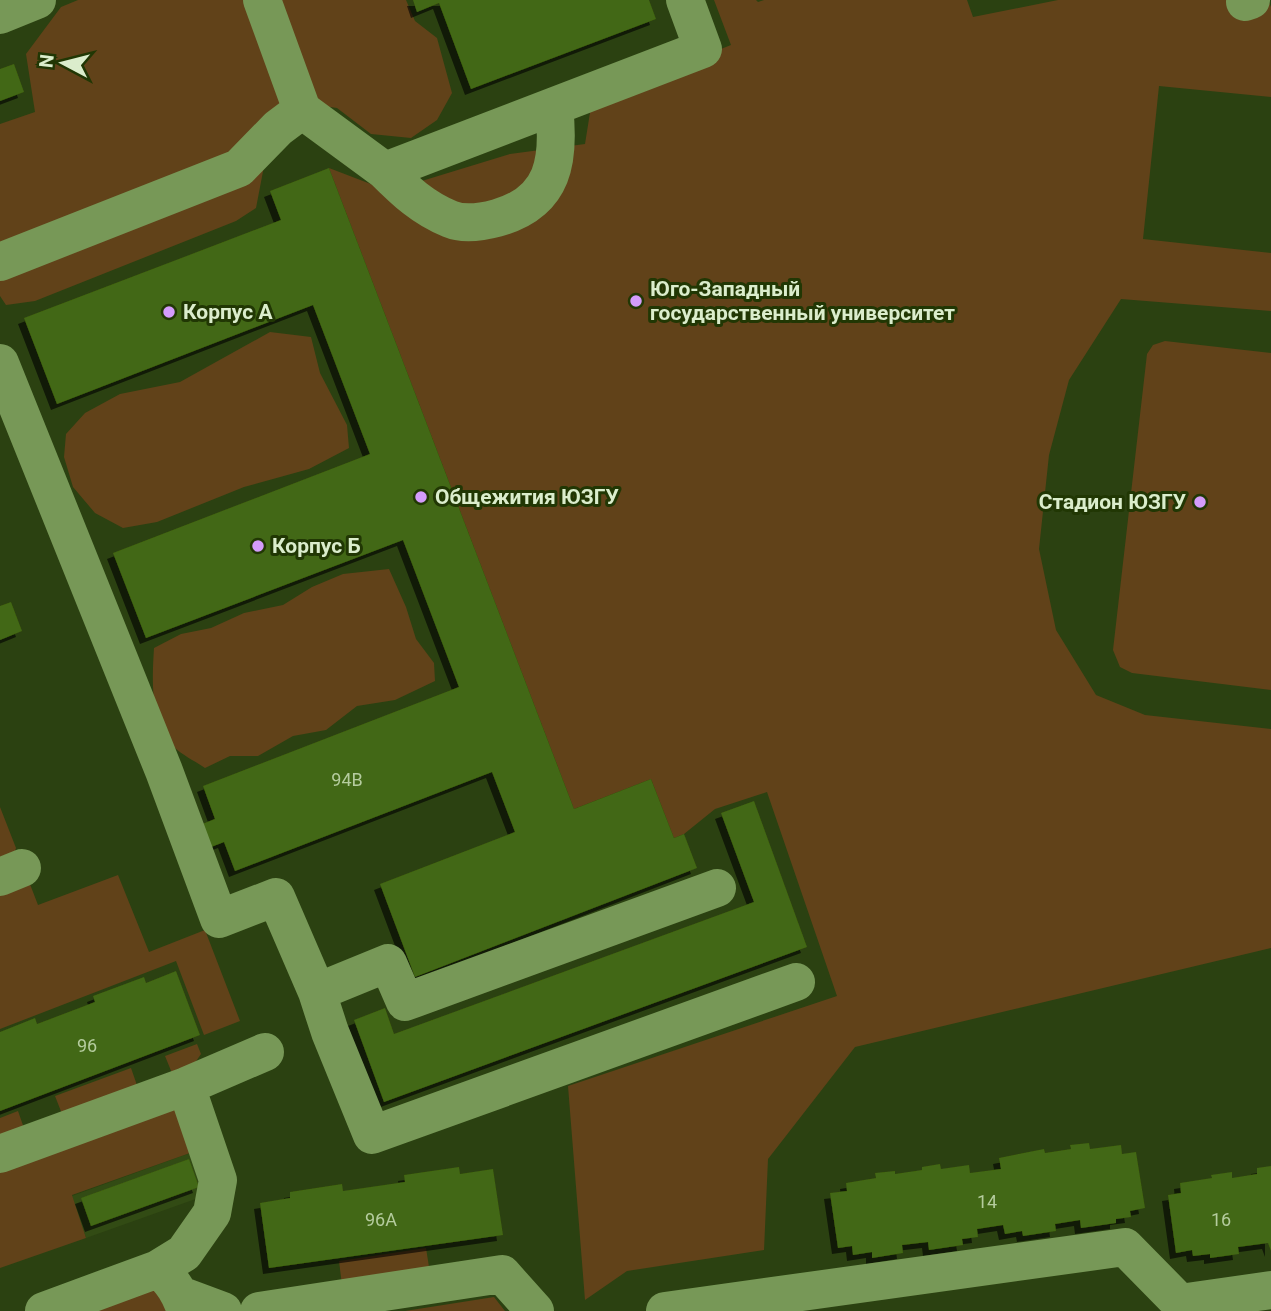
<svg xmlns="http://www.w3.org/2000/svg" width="1271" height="1311" font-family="Roboto,sans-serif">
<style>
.built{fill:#324b14}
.green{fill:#614219}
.building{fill:#436712;filter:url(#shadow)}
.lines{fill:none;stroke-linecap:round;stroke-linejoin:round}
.minor{stroke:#779857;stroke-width:38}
.poi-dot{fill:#d49cfb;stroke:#213704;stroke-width:2.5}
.labels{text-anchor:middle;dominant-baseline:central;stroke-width:6;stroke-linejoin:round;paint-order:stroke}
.number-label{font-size:18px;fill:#b5cc9e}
.poi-label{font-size:21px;font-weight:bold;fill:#dbedcc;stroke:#213704;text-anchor:start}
</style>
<defs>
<filter id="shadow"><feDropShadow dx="-6" dy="6" stdDeviation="0" flood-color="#0009"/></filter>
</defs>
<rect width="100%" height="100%" fill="#2b4111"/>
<!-- built -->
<path class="built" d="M 190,1153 L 204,1196 L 86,1238 L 72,1196 Z"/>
<!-- green -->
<path class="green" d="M 78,0 L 406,0 L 415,21 L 437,38 L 452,93 L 437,120 L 411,138 L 371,134 L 337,108 L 317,105 L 274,114 L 256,208 L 236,221 L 35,301 L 6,305 L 0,296 L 0,124 L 35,112 L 26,54 L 61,7 Z
M 714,0 L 756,0 L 758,2 L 764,0 L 967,0 L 973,17 L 1058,0 L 1268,0 L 1271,7 L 1271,97 L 1159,86 L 1143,239 L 1271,253 L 1271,311 L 1121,299 L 1069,380 L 1049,455 L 1039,549 L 1056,630 L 1096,695 L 1145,715 L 1271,729 L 1271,948 L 855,1047 L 768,1159 L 764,1250 L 627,1271 L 585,1300 L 568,1086 L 837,996 L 767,792 L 715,809 L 684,834 L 674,838 L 651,779 L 574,809 L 329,168 L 389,191 L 510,154 L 585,144 L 592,100 L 731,45 Z
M 270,332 L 311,337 L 320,373 L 347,425 L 349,448 L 309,469 L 244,487 L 157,522 L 123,528 L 95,513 L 73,487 L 64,457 L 66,434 L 85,413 L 120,394 L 180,382 Z
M 1165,341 L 1271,353 L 1271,690 L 1132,673 L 1120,667 L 1113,650 L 1147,354 L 1153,345 Z
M 389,569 L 406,607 L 416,639 L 434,663 L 435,681 L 395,700 L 357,706 L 326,730 L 293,736 L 258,756 L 230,756 L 205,768 C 195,761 180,754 172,745 C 150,718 152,681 154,648 L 181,634 L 211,628 L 244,613 L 283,605 L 312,587 L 343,574 Z
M 0,807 L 16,848 L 11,862 L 0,866 Z
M 118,875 L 149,952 L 205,930 L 240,1021 L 204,1035 L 176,961 L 0,1029 L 0,890 L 28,879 L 38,905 Z
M 197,1044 L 201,1054 L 188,1073 L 174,1078 L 165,1056 Z
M 131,1068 L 139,1091 L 64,1119 L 55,1096 Z
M 175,1109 L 190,1153 L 72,1195 L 86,1238 L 0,1268 L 0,1171 Z
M 18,1111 L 26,1134 L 0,1144 L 0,1118 Z
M 426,1248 L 430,1273 L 342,1285 L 339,1261 Z
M 153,1286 L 172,1311 L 76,1311 Z
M 494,1297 L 505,1311 L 405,1311 Z"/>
<!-- building -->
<path class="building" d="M 413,0 L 649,0 L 656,19 L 471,89 L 439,3 L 417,12 Z
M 14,64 L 24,92 L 0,101 L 0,69 Z
M 329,168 L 574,809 L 651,779 L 674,838 L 684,834 L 697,868 L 415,977 L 380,884 L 515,832 L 492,772 L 235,871 L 224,842 L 206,849 L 197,826 L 215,819 L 203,786 L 459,687 L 403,540 L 146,638 L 113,553 L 370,454 L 313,305 L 57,404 L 24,318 L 281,220 L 270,191 Z
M 11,602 L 22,631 L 0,640 L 0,606 Z
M 754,801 L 807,947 L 384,1102 L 354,1020 L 385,1008 L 394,1034 L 754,902 L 721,813 Z
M 176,971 L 200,1035 L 0,1111 L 0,1032 L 35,1018 L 37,1024 L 95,1002 L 93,996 L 144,977 L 146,983 Z
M 1089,1143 L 1090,1149 L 1121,1145 L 1122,1154 L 1136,1152 L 1145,1208 L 1130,1211 L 1131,1217 L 1116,1219 L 1116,1223 L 1081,1228 L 1080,1220 L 1055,1224 L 1056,1231 L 1023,1236 L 1022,1231 L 1005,1234 L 1003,1225 L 977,1229 L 978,1237 L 962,1239 L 963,1245 L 929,1250 L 928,1242 L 902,1245 L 903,1253 L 872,1258 L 872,1252 L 853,1255 L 852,1246 L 838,1248 L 830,1193 L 847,1191 L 846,1183 L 876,1178 L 875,1173 L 895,1171 L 895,1174 L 922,1170 L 922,1167 L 940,1164 L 941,1169 L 969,1165 L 970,1173 L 1001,1169 L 999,1158 L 1044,1149 L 1045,1153 L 1071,1149 L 1070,1145 Z
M 189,1159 L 199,1187 L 91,1226 L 81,1198 Z
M 1271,1166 L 1271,1251 L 1268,1243 L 1238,1247 L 1239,1254 L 1210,1258 L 1210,1254 L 1193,1256 L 1192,1250 L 1176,1253 L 1168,1195 L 1181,1193 L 1180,1183 L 1212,1178 L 1211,1175 L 1232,1172 L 1232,1178 L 1257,1174 L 1257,1168 Z
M 459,1167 L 460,1174 L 493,1169 L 503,1235 L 269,1268 L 260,1203 L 290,1198 L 290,1192 L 342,1184 L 343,1191 L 405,1182 L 404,1175 Z"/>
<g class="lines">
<!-- minor -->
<path class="minor" d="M 262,0 L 302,110 L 385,171 L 703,49 L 685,0
M 1245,2 L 1251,0
M 0,15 L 37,0
M 385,171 C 405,191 423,208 450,219 C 464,225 482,222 497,218 C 555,202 560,159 554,107
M 0,262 L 239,168 L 278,128 L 302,110
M 0,363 L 164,771 L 219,919 L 276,897 L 317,992
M 0,877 L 22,868
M 717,888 L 405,1002 L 388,963 L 317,992 L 330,1032 L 372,1135 L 796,982
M 0,1154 L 186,1086 L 265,1052
M 158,1269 L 184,1253 L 212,1213 L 218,1180 L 186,1086
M 180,1295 L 223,1311
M 44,1311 L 158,1269 C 173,1281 180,1294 186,1311
M 259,1311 L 502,1274 L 535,1311
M 665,1311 L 1125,1247 L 1180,1303 L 1271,1290"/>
</g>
<!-- markers -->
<g class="poi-dot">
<circle cx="636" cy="301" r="7"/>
<circle cx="169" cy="312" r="7"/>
<circle cx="421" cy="497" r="7"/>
<circle cx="1200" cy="502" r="7"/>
<circle cx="258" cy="546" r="7"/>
</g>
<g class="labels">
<!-- number labels -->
<g class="number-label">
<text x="347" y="779">94В</text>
<text x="87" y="1045">96</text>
<text x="987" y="1201">14</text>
<text x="381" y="1219">96А</text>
<text x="1221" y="1219">16</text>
</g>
<!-- poi labels -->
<g class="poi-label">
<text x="650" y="289">Юго-Западный<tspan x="650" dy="24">государственный университет</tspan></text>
<text x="183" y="312">Корпус А</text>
<text x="435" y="497">Общежития ЮЗГУ</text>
<text x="1186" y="502" text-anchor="end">Стадион ЮЗГУ</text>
<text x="272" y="546">Корпус Б</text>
</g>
</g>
<!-- north arrow -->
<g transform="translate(63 63) rotate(277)" stroke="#213704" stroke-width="5" paint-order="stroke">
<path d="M0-5L12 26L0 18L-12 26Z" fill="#dbedcc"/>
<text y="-10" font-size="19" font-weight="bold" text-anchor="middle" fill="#dbedcc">N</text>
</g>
</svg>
